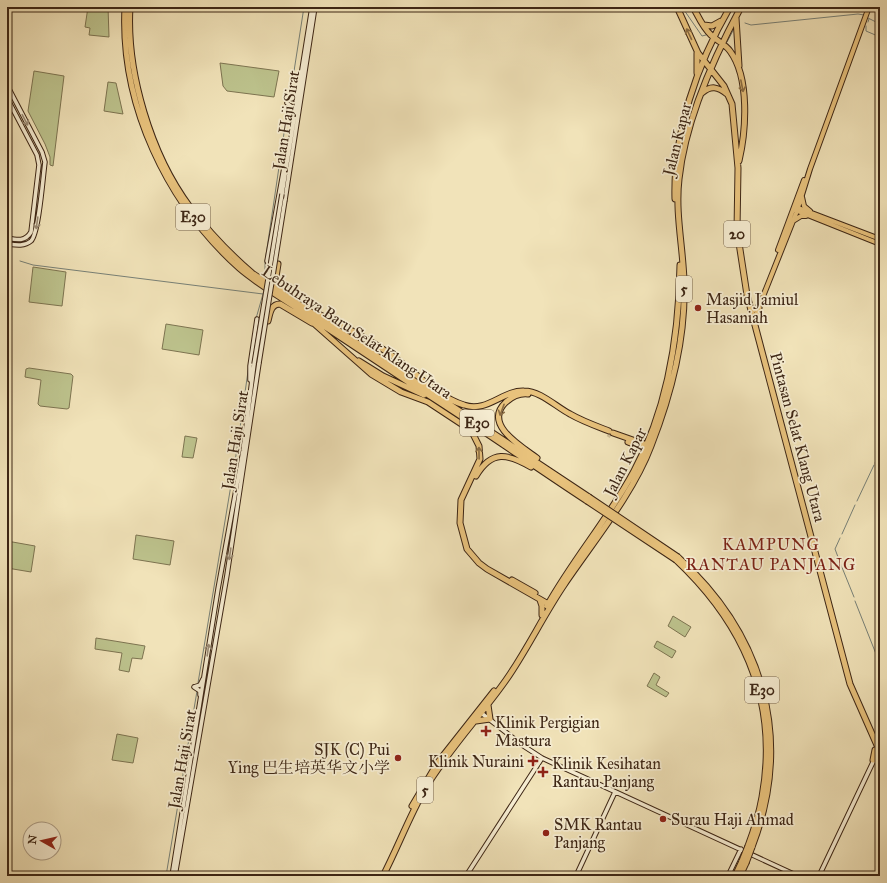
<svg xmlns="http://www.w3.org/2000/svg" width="887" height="883" font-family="'IM FELL Great Primer','Noto Serif SC',serif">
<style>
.green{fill:#bdc38d;stroke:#7d7451}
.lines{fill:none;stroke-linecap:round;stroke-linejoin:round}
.stream{stroke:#778077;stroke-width:1}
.highway-tunnel{stroke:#cdbd98;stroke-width:5;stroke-dasharray:5 2.5;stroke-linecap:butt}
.secondary-casing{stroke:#3d2615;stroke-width:5.5}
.primary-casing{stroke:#3d2615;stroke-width:6}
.highway-casing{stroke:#3d2615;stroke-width:7}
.secondary{stroke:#f6edd2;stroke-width:3.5}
.primary{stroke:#e8c27c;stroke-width:4}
.highway{stroke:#e8c27c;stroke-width:5}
.secondary-bridge-casing{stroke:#3d2615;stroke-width:5.5;stroke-linecap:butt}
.highway-bridge-casing{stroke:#3d2615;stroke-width:7;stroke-linecap:butt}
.secondary-bridge{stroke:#f6edd2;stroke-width:3.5}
.highway-bridge{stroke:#e8c27c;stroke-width:5}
.oneway{stroke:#8a6c43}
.oneway2{stroke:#9a8a74}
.poi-dot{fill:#8f2418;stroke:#f6edd2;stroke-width:1.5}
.labels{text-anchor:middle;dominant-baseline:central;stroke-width:3.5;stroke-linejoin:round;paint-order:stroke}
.shield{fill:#f6edd2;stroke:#74624e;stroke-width:1}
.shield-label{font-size:15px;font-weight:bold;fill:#3d2615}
.street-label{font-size:16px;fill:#3d2615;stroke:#f6edd2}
.poi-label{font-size:16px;fill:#3d2615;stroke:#f6edd2;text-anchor:start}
.neighbourhood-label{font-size:17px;letter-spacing:1px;fill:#7a1f14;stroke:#f6edd2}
</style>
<rect width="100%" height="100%" fill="#f1e3b9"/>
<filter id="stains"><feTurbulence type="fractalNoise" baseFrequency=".005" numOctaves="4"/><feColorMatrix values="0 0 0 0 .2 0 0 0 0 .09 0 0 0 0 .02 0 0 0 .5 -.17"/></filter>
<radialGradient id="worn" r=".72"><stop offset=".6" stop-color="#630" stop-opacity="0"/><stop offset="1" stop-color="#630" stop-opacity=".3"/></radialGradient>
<!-- green -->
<path class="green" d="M 88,7 L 108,7 L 109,37 L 89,35 L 90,28 L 85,27 Z
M 220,63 L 279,71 L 274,97 L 227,91 L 223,86 Z
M 34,71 L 64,76 L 53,166 L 50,165 L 50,157 L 45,144 L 28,111 Z
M 108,82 L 116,83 L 123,114 L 104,111 Z
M 33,267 L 66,272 L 62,306 L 29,302 Z
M 166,324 L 203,330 L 199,355 L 162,349 Z
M 29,368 L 71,374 L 73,376 L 69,408 L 67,409 L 40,406 L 38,404 L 41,380 L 25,377 L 26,369 Z
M 185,436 L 197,438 L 193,458 L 182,457 Z
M 136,535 L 174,541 L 170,565 L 133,559 Z
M 7,541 L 35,546 L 31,572 L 7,568 Z
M 673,616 L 691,627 L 685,637 L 668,626 Z
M 96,638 L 145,646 L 142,659 L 132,658 L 129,672 L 119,670 L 122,653 L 95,649 Z
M 657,641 L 676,651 L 672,658 L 654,647 Z
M 654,673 L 660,677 L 656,685 L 669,693 L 666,697 L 647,686 Z
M 117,734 L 138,738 L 133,763 L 112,760 Z"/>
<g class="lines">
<!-- stream -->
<path class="stream" d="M 682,7 L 702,36 L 706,35
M 866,17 L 880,24
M 868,22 L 869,19
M 745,23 L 751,25 L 858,14 L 864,15
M 866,26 L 866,31 L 880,37
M 712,32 L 714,31
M 727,42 L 735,27
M 290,97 L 304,7
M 20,261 L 33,265 L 263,294 L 255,322 L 237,449 L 198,683
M 265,274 L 265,262 L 288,106
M 263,294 L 264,290
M 875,463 L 878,457
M 857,501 L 874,465
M 842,534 L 855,505
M 838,557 L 835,549 L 840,538
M 839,560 L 854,597
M 855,601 L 880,664
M 166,876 L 197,691"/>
<!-- highway-tunnel -->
<path class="highway-tunnel" d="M 608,434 L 611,436"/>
<!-- secondary casing -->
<g class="secondary-casing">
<path id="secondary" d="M 7,85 L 42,152 L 45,162 C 43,176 39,233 31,241 C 24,247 15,245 7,244
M 7,98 L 37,155 L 39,165 L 31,232 C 25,242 17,240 7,238
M 288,100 L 294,97 L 296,92
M 287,103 L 292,107 L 294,114
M 282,194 L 312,7
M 285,200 L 315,7
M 273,264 L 268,263 L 267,261 L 285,162
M 250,380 L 250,366 L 257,319
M 194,687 L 200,691 L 200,695
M 194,687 L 200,685 L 203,679
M 480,712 L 522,745 L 542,758 L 798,876
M 172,876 L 218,589 L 243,451 L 254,364
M 175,876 L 227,575 L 259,363
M 466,876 L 542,758
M 576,876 L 615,792
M 728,876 L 741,849
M 819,876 L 874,760"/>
</g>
<!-- primary casing -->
<g class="primary-casing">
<path id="primary" d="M 802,197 L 804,206 L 810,211
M 796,207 L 880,239
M 795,210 L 880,244
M 793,221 L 801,216 L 806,216
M 778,250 L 804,180
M 752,312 L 757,308 L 762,299 L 797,211 L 810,169 L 869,7"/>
</g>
<!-- highway casing -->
<g class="highway-casing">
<path id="highway" d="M 125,7 C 120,105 167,203 239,268 C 255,282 274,293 292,305 C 332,332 373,359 414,386 C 473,423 529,463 587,501
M 130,7 C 126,72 151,155 190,207 C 208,231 229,253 252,273 L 589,497
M 677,7 L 698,53 L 724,86 L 732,104 L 738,168 L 737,230 L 747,295 L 850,684 L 880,752
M 693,7 C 698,16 703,28 711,35 C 717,41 725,44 730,51 C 750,78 746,131 739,161
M 736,18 L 739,66
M 704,25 L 712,26 L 721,21
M 697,53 L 697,73
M 702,93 C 711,85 718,87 727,94
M 675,199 C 673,133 697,64 730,7
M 278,264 L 275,283 L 283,290
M 318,314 C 344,326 371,340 394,357 C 416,373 438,397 464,405 C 487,413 503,390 524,391 C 541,391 556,407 570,414 C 582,421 596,426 609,431
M 755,320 L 759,308
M 268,321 C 270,313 271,304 280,304 L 312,323
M 311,321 L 371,374 L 401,392 L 428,402 L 469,429 L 473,434 L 479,446 L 480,459 L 461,500 L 460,523 L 467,549 L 479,563 L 487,569 L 550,605
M 359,361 L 383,376 L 424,395
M 528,394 C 519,393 513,396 506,402 C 482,424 522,447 537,458
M 613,433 L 650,446
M 628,442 L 648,450
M 476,476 C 492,449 508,454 531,467
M 678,557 C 763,634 794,738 752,847
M 676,560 C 744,624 779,703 762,797 C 759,814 754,830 748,846
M 512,580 L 535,593
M 540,600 L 542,606 L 542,615
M 547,606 C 573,559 609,518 634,471 C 668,408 679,335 680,265
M 476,721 L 490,719 L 488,705
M 876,750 L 880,758
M 873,760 L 875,750
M 412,806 L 438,762 L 494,691
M 383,876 C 398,847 409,817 425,789 C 448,750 480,717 506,680 C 527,650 543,616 564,585 C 593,542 633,494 651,446 C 671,395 686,336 684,281 C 683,247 675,213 679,179 C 685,122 714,57 741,7
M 735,876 L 742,861
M 740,876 L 746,863"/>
</g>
<!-- secondary -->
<use href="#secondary" class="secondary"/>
<!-- primary -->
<use href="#primary" class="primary"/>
<!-- highway -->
<use href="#highway" class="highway"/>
<!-- secondary-bridge casing -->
<g class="secondary-bridge-casing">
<path id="secondary-bridge" d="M 259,363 L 285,200
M 254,364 L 282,194"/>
</g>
<!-- highway-bridge casing -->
<g class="highway-bridge-casing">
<path id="highway-bridge" d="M 589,497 L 678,557
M 587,501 L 676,560
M 742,861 L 748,846
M 746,863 L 752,847"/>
</g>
<!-- secondary-bridge -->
<use href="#secondary-bridge" class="secondary-bridge"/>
<!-- highway-bridge -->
<use href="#highway-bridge" class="highway-bridge"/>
</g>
<!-- one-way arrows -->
<defs><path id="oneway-shaft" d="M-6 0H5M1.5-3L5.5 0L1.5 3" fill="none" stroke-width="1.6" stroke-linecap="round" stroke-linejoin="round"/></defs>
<g class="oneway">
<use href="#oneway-shaft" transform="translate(689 34) rotate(-115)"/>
<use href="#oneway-shaft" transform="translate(742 86) rotate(79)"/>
<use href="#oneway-shaft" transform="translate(502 410) rotate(110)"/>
<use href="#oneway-shaft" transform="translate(479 453) rotate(-91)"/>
</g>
<g class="oneway2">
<use href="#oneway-shaft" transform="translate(25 120) rotate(62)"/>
<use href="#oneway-shaft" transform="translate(37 223) rotate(98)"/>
<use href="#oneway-shaft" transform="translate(230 554) rotate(98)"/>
<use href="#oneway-shaft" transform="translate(208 650) rotate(-82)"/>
</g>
<!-- markers -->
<g class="poi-dot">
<circle cx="698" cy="308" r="4"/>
<path d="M484 725h4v4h4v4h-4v4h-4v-4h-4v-4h4z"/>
<circle cx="398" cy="758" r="4"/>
<path d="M531 755h4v4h4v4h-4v4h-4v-4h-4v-4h4z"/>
<path d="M541 766h4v4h4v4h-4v4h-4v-4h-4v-4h4z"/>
<circle cx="663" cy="819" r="4"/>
<circle cx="546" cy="833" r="4"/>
</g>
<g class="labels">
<!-- shield labels -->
<g class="shield">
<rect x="176" y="204" width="34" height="26" rx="3"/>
<rect x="724" y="221" width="26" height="26" rx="3"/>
<rect x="676" y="276" width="16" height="26" rx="3"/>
<rect x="460" y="410" width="34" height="26" rx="3"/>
<rect x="745" y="677" width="34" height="26" rx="3"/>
<rect x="417" y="777" width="16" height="26" rx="3"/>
</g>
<g class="shield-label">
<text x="193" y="217">E30</text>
<text x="737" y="234">20</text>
<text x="684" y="289">5</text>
<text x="477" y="423">E30</text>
<text x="762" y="690">E30</text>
<text x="425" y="790">5</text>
</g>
<!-- street labels -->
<g class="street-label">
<text transform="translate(286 120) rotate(-81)">Jalan Haji Sirat</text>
<text transform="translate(677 139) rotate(-76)">Jalan Kapar</text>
<text transform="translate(357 332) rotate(34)">Lebuhraya Baru Selat Klang Utara</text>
<text transform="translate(798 437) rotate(75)">Pintasan Selat Klang Utara</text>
<text transform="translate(235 440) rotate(-81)">Jalan Haji Sirat</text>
<text transform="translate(625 462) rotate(-63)">Jalan Kapar</text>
<text transform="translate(182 759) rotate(-80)">Jalan Haji Sirat</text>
</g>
<!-- poi labels -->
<g class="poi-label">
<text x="706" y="299">Masjid Jamiul<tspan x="706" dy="18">Hasaniah</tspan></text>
<text x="495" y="722">Klinik Pergigian<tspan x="495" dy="18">Mastura</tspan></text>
<text x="390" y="749" text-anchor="end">SJK (C) Pui<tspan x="390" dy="18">Ying 巴生培英华文小学</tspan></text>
<text x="524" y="761" text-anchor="end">Klinik Nuraini</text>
<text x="552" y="763">Klinik Kesihatan<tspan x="552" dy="18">Rantau Panjang</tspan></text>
<text x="671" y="819">Surau Haji Ahmad</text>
<text x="554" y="824">SMK Rantau<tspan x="554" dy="18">Panjang</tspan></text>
</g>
<!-- neighbourhood labels -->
<g class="neighbourhood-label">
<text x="771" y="544">KAMPUNG<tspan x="771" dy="20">RANTAU PANJANG</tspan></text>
</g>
</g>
<!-- margin -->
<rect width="887" height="883" fill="none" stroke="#f1e3b9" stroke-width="24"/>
<rect x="8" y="8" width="871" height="867" fill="none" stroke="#3d2615" stroke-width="2"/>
<rect x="12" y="12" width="863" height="859" fill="none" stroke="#3d2615"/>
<!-- north arrow -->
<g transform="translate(42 841) rotate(278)"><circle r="19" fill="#f6edd2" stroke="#ac9d86"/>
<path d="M0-3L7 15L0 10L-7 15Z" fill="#8f2418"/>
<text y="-6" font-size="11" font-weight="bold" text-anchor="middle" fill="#3d2615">N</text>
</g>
<rect width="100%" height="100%" filter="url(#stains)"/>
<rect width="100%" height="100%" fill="url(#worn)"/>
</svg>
